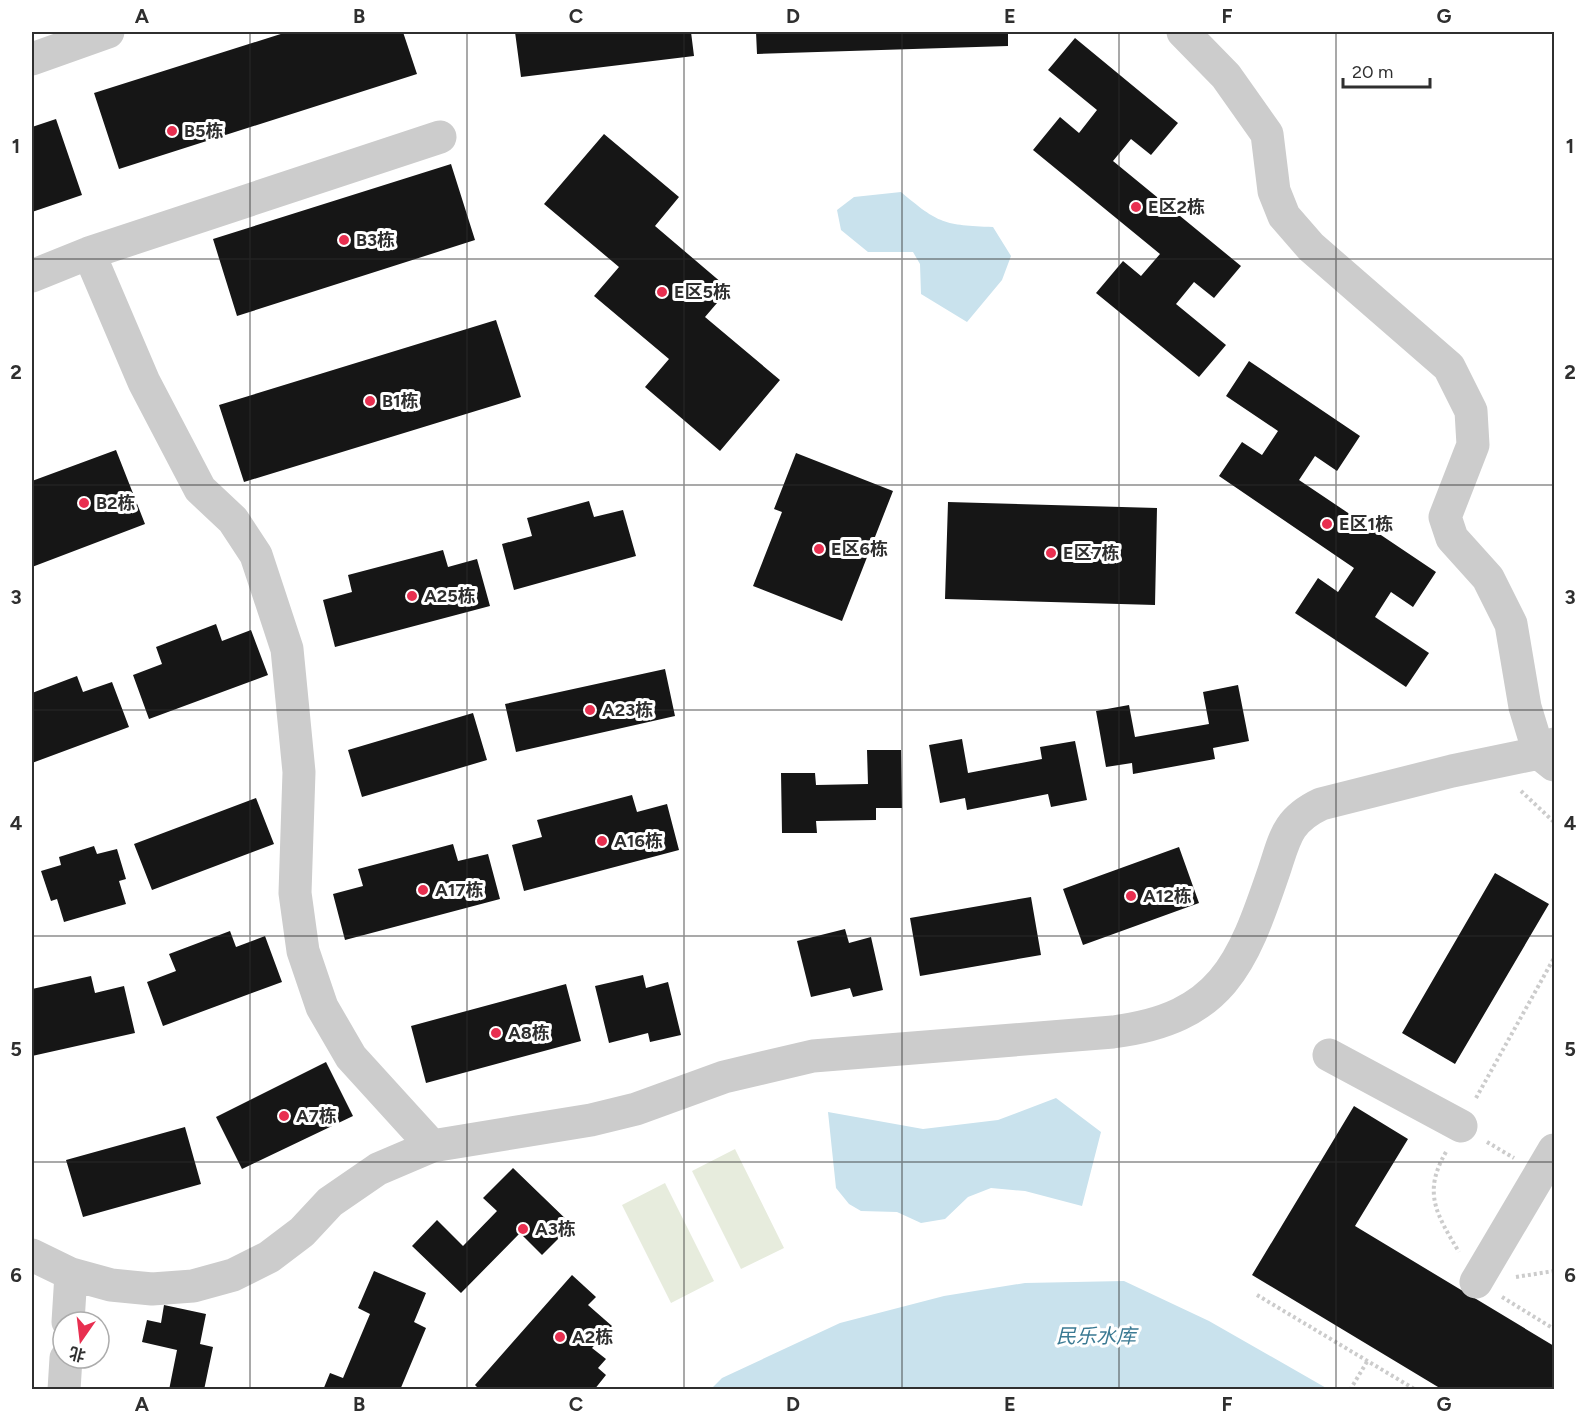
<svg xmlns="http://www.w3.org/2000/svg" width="1586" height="1421" font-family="Figtree,'Noto Sans SC',sans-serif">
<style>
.green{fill:#e7ecdd}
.water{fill:#c9e2ed}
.building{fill:#161616}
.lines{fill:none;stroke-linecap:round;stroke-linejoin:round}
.path{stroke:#ccc;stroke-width:4;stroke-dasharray:3 3;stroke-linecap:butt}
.minor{stroke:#ccc;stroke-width:33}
.grid{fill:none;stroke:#2f2f2f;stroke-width:1.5;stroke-opacity:0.55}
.poi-dot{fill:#e82f50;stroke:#fff;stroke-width:2}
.labels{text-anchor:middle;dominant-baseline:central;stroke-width:6;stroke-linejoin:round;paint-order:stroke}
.poi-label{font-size:18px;font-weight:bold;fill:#2f2f2f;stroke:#fff;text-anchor:start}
.water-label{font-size:20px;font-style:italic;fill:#3b7a93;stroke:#fff}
.neatline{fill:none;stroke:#2f2f2f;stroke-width:2}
.grid-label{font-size:20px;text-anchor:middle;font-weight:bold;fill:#2f2f2f}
</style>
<rect width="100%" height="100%" fill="#fff"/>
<!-- green -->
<path class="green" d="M 735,1149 L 784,1248 L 741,1269 L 692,1171 Z
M 665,1183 L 714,1281 L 671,1303 L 622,1205 Z"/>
<!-- water -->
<path class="water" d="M 901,192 C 939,224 944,225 993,227 L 1011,256 L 1002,280 L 967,322 L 921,294 L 920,264 L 913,252 L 868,252 L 841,230 L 837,210 L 854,197 Z
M 1056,1098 L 1101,1132 L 1082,1206 L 1025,1191 L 991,1188 L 968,1197 L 945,1219 L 921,1223 L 897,1212 L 861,1211 L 849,1204 L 836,1188 L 828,1112 L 923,1129 L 998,1120 Z
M 1124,1281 L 1209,1321 L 1328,1389 L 711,1389 L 722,1378 L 840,1323 L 944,1296 L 1025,1283 Z"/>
<!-- building -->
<path class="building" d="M 287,32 L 403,32 L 417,74 L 119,169 L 94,93 Z
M 515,32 L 691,32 L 694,56 L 521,77 Z
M 756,32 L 1008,32 L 1008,46 L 757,54 Z
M 1075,38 L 1178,123 L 1151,155 L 1131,139 L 1113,161 L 1241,266 L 1214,298 L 1194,282 L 1176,304 L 1226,345 L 1199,377 L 1096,293 L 1123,261 L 1141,276 L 1160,254 L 1033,150 L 1060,117 L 1079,133 L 1097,110 L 1048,70 Z
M 56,119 L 82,195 L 32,212 L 32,127 Z
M 604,134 L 679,197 L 655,226 L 729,289 L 705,317 L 780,380 L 720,451 L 645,387 L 669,359 L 594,296 L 619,267 L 544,204 Z
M 451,164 L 475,240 L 237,316 L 213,239 Z
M 496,320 L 521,397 L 244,482 L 219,405 Z
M 1249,361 L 1360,436 L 1337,471 L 1315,456 L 1299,480 L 1436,572 L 1413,607 L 1391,592 L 1375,617 L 1429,653 L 1406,687 L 1295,613 L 1318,578 L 1338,592 L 1354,568 L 1219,476 L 1242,442 L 1262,455 L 1278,431 L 1226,396 Z
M 116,450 L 145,524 L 32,567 L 32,481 Z
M 796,453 L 893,491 L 842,621 L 753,586 L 782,512 L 774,509 Z
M 589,501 L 594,517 L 623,510 L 636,556 L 514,590 L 502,544 L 532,536 L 527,518 Z
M 948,502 L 1157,508 L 1155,605 L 945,599 Z
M 443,550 L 448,567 L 477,559 L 490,606 L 335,647 L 323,600 L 352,592 L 348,575 Z
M 216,624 L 222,641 L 251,630 L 268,675 L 149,719 L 133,675 L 162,664 L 156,647 Z
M 665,669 L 675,716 L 516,752 L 505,704 Z
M 77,676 L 83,692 L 112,682 L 129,727 L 32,763 L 32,693 Z
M 1238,685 L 1249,741 L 1213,748 L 1215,759 L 1133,774 L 1132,763 L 1106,767 L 1096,711 L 1129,705 L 1135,737 L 1209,724 L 1203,692 Z
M 473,713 L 487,760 L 362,797 L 348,750 Z
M 962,739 L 968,773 L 1042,759 L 1040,747 L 1075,741 L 1087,800 L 1051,807 L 1048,794 L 967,810 L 965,798 L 940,803 L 929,745 Z
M 867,750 L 901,750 L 902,808 L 876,808 L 876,820 L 816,821 L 817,833 L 782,833 L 781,773 L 815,773 L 816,785 L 868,784 Z
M 632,795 L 637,812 L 667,804 L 679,850 L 524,891 L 512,845 L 542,837 L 537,820 Z
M 256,798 L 274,844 L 152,890 L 134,844 Z
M 453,844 L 458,861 L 488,854 L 500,899 L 345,940 L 333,894 L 363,886 L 358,869 Z
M 94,846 L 97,854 L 117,849 L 126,879 L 119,881 L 126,904 L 64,922 L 57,899 L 51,901 L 41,871 L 61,865 L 59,857 Z
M 1179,847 L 1199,903 L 1083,945 L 1063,889 Z
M 1495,873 L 1549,904 L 1455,1064 L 1402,1033 Z
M 1031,897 L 1041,955 L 920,976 L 910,918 Z
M 845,929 L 849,943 L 871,937 L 883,990 L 853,997 L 850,988 L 811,997 L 797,941 Z
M 230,931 L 236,947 L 265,936 L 282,982 L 163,1026 L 147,982 L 176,971 L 169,954 Z
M 643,975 L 646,988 L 668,982 L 681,1035 L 650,1042 L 648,1033 L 609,1043 L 595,986 Z
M 91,976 L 95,993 L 124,986 L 135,1033 L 32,1056 L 32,989 Z
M 566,984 L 581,1041 L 426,1083 L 411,1026 Z
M 326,1062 L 353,1116 L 242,1169 L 216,1117 Z
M 1354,1106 L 1408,1139 L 1355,1226 L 1554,1346 L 1554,1390 L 1443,1390 L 1252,1275 Z
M 185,1127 L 201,1184 L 83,1217 L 66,1160 Z
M 513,1168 L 572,1225 L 542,1255 L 520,1233 L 461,1293 L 412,1246 L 437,1220 L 463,1246 L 497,1211 L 483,1198 Z
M 374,1271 L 426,1293 L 414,1322 L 426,1328 L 400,1390 L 323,1390 L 330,1373 L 343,1378 L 370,1314 L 358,1308 Z
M 572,1275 L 596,1297 L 588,1305 L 612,1326 L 592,1348 L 606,1359 L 598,1368 L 606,1375 L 594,1390 L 480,1390 L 475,1385 Z
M 164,1305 L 206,1314 L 200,1344 L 213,1347 L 204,1390 L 169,1390 L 177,1350 L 142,1342 L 147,1320 L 161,1323 Z"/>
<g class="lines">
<!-- path -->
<path class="path" d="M 1521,791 L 1554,822
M 1476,1098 L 1554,958
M 1487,1142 L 1514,1158
M 1446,1152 C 1422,1193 1437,1215 1459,1252
M 1516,1277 L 1554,1271
M 1257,1295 L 1416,1390
M 1502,1297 L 1554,1329
M 1350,1390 L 1368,1360"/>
<!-- minor -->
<path class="minor" d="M 1183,32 L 1226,76 L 1267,134 L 1274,191 L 1284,216 L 1311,247 L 1449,367 L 1471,411 L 1473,445 L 1445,517 L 1452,538 L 1488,578 L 1511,624 L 1525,707 L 1539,753 L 1554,744
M 32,59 L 108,32
M 89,253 L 144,382 L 200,489 L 233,520 L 256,555 L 287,649 L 299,772 L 295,893 L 303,951 L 322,1007 L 351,1057 L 432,1146
M 32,276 L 89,253 L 440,137
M 1329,1055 L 1461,1126
M 32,1255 L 71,1274 L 111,1285 L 152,1289 L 193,1286 L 233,1275 L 269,1257 L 302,1232 L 330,1202 L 378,1169 L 432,1146 L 591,1120 L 636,1109 L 724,1077 L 813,1056 L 1113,1032 C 1222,1018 1242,965 1274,871 C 1285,838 1287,820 1321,804 L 1452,771 L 1539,753 L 1554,765
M 1476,1282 L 1554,1150
M 68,1322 L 71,1274
M 64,1390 L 66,1358"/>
</g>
<!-- grid -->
<path class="grid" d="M 250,32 L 250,1390M 467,32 L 467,1390M 684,32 L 684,1390M 902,32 L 902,1390M 1119,32 L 1119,1390M 1336,32 L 1336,1390M 32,259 L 1554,259M 32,485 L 1554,485M 32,710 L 1554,710M 32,936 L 1554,936M 32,1162 L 1554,1162"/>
<!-- markers -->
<g class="poi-dot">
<circle cx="172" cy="131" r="6"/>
<circle cx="1136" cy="207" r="6"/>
<circle cx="344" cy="240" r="6"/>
<circle cx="662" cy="292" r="6"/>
<circle cx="370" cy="401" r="6"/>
<circle cx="84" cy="503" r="6"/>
<circle cx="1327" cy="524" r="6"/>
<circle cx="819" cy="549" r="6"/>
<circle cx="1051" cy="553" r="6"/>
<circle cx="412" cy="596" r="6"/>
<circle cx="590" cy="710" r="6"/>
<circle cx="602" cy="841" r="6"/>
<circle cx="423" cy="890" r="6"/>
<circle cx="1131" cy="896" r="6"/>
<circle cx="496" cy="1033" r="6"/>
<circle cx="284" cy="1116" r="6"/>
<circle cx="523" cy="1229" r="6"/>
<circle cx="560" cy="1337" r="6"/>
</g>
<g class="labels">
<!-- poi labels -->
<g class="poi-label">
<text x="184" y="131">B5栋</text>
<text x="1148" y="207">E区2栋</text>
<text x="356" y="240">B3栋</text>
<text x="674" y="292">E区5栋</text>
<text x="382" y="401">B1栋</text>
<text x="96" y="503">B2栋</text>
<text x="1339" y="524">E区1栋</text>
<text x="831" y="549">E区6栋</text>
<text x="1063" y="553">E区7栋</text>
<text x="424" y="596">A25栋</text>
<text x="602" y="710">A23栋</text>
<text x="614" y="841">A16栋</text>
<text x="435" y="890">A17栋</text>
<text x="1143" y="896">A12栋</text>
<text x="508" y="1033">A8栋</text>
<text x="296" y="1116">A7栋</text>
<text x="535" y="1229">A3栋</text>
<text x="572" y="1337">A2栋</text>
</g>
<!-- water labels -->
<g class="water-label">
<text x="1096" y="1336">民乐水库</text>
</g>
</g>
<!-- border -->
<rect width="1586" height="1421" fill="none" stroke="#ffffff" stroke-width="66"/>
<!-- north arrow -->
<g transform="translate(81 1340) rotate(194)"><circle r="28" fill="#ffffff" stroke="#acacac" stroke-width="1.5"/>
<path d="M0-4.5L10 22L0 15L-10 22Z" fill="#e82f50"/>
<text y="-9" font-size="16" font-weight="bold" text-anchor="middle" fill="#2f2f2f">北</text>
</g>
<!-- scale -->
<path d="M1343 78v9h87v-9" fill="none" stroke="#2f2f2f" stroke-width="3"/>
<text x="1352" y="78" font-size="18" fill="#2f2f2f" stroke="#ffffff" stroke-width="4.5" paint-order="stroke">20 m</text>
<rect x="33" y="33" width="1520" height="1355" class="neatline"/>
<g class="grid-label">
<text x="142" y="23">A</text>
<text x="359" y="23">B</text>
<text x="576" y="23">C</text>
<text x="793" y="23">D</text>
<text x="1010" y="23">E</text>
<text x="1227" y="23">F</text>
<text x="1444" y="23">G</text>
<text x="16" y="153">1</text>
<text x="1570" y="153">1</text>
<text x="16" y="379">2</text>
<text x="1570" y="379">2</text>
<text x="16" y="604">3</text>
<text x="1570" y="604">3</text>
<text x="16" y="830">4</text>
<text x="1570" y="830">4</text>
<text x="16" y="1056">5</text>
<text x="1570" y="1056">5</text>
<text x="16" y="1282">6</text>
<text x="1570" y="1282">6</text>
<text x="142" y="1411">A</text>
<text x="359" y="1411">B</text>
<text x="576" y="1411">C</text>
<text x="793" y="1411">D</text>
<text x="1010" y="1411">E</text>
<text x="1227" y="1411">F</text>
<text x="1444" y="1411">G</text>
</g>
</svg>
